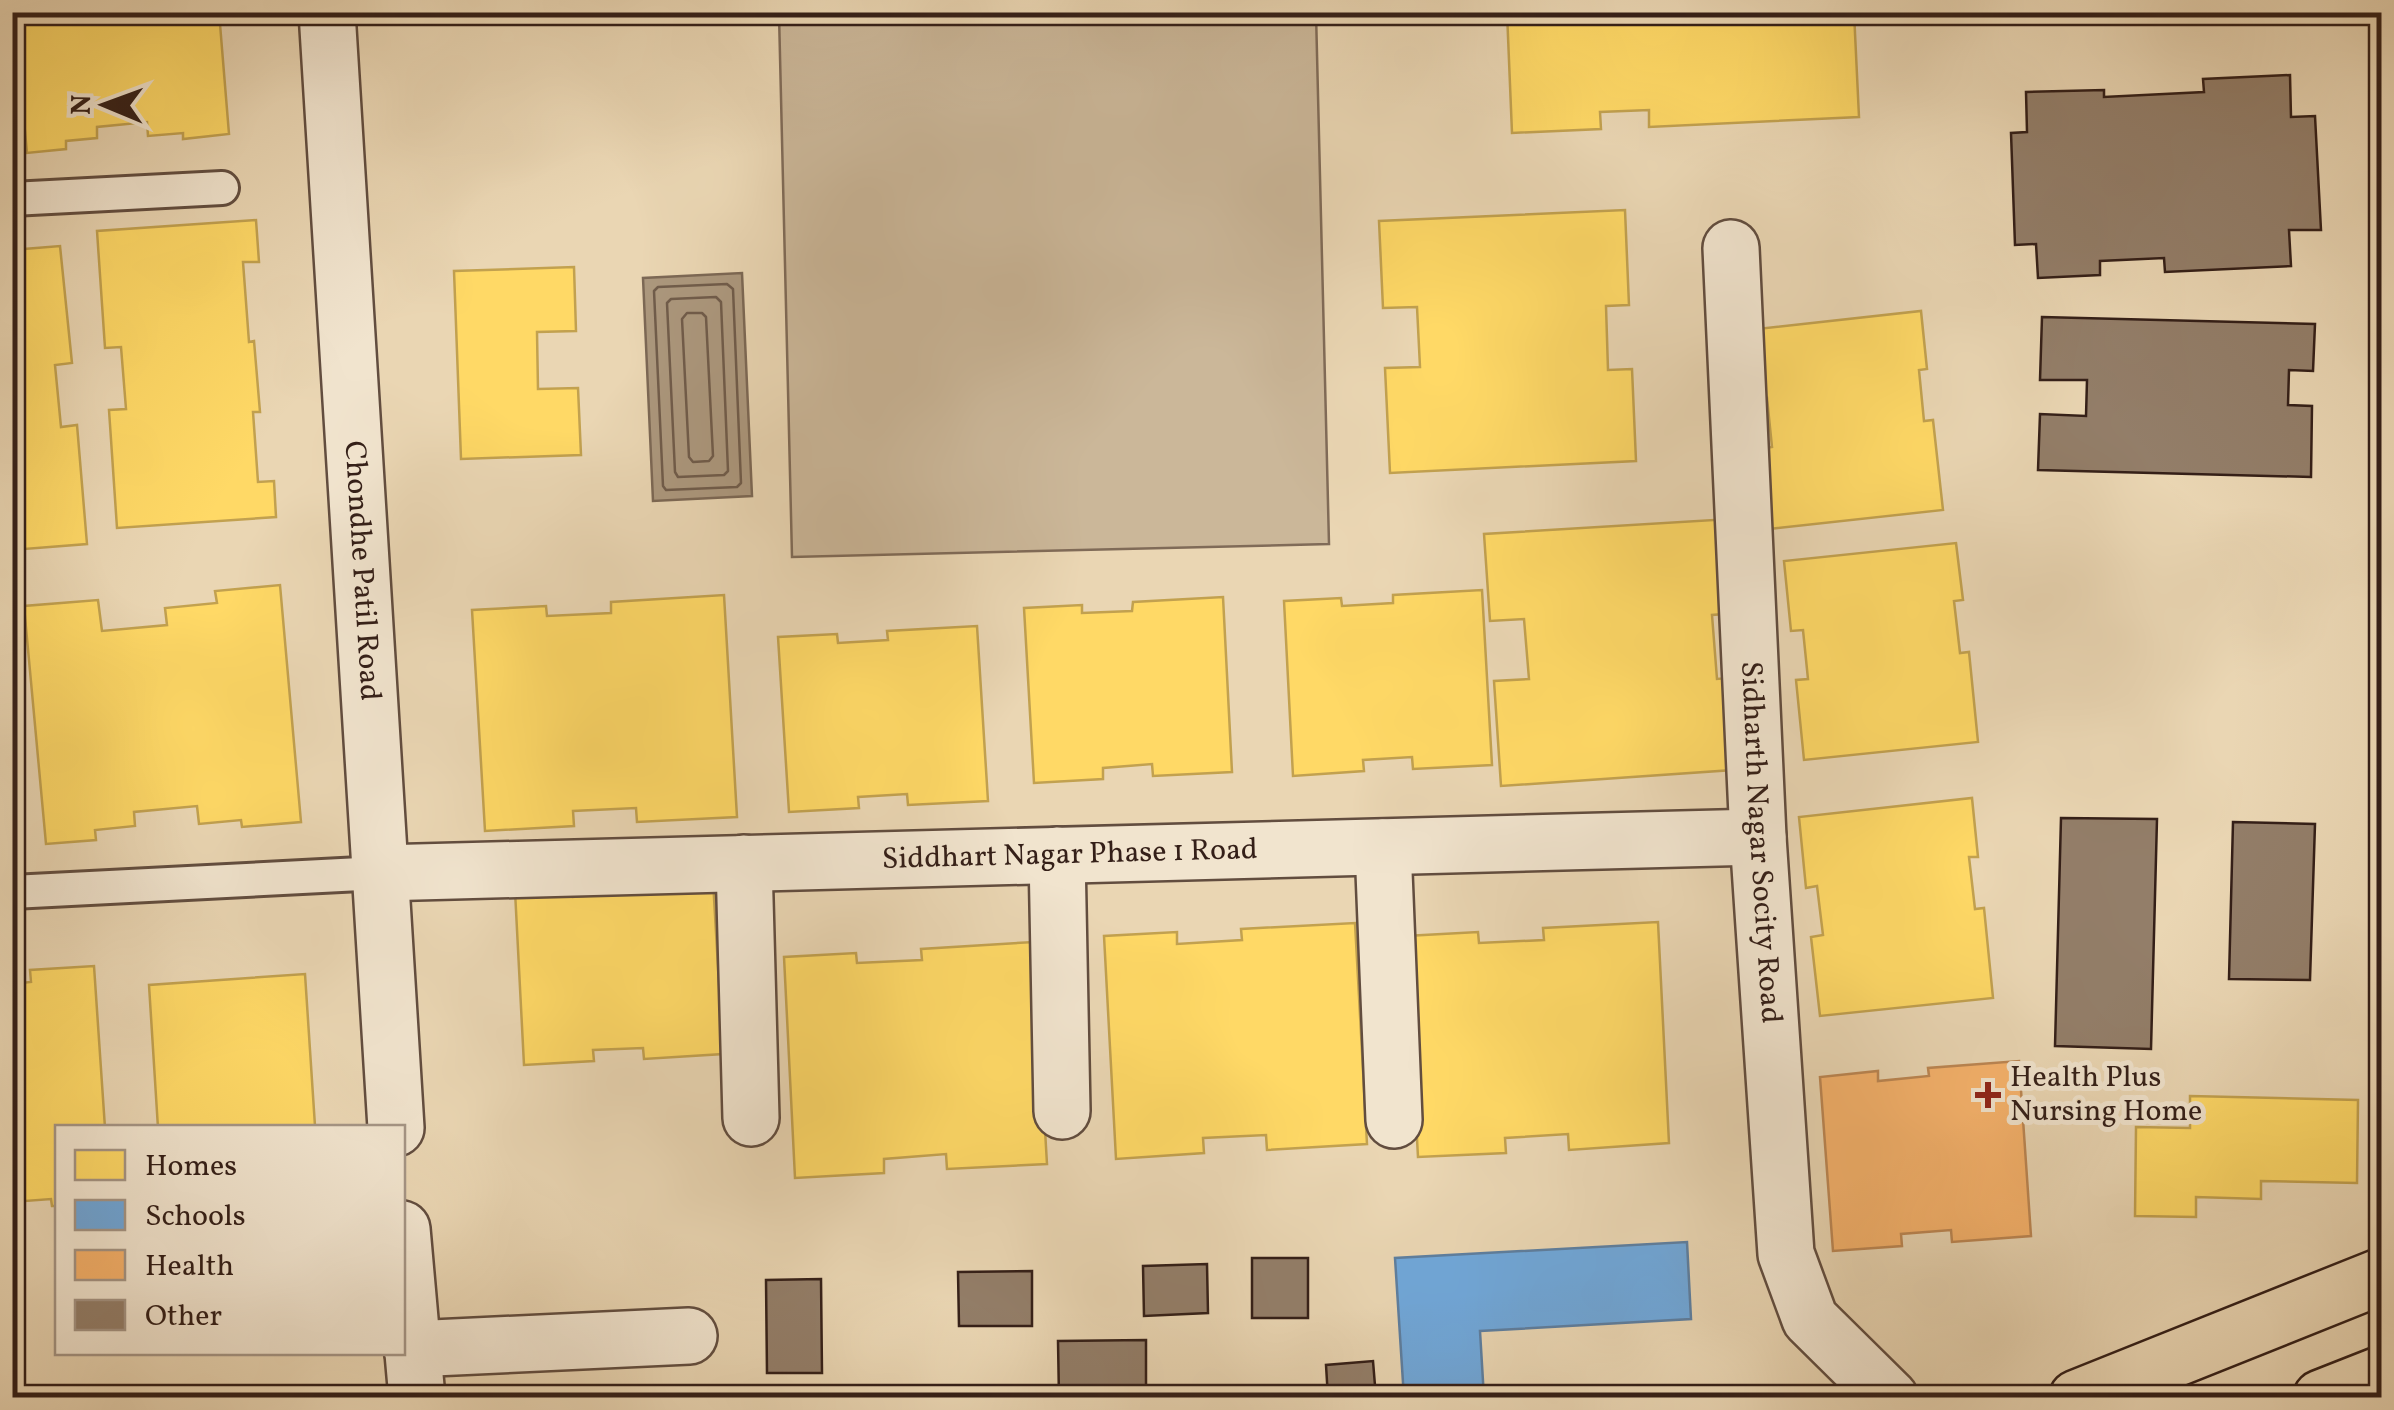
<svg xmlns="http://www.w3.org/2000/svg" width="2394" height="1410" font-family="Vollkorn,serif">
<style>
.green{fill:#cbb799;stroke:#806b58;stroke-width:2.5}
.water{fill:#ac987e;stroke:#7c6855;stroke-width:2.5}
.homes{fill:#ffd966;stroke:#c2a14f;stroke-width:2.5}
.schools{fill:#6fa8dc;stroke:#5d7fa1;stroke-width:2.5}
.health{fill:#f6b26b;stroke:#bc8652;stroke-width:2.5}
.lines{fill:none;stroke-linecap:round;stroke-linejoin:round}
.shore{stroke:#705c4b;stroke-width:2.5}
.building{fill:#937e69;stroke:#341f18;stroke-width:2.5}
.lane-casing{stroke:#624d3f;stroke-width:38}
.street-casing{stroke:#624d3f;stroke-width:60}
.primary-casing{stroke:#341f18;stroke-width:60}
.lane{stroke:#f1e4ce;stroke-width:32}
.street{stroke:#f1e4ce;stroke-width:55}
.primary{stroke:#ead6b3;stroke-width:55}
.poi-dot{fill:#8f2418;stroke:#f1e4ce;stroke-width:4}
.labels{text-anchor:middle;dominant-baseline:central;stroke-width:10;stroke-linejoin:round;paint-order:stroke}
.street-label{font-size:30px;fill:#341f18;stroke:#f1e4ce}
.poi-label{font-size:30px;fill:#341f18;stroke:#f1e4ce;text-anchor:start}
</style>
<rect width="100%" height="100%" fill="#ead6b3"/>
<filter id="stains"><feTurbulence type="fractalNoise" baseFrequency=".002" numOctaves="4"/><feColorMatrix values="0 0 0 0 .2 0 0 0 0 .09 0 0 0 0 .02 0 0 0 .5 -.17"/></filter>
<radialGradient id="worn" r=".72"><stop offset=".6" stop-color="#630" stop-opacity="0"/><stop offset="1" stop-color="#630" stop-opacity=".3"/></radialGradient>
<!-- green -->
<path class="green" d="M 847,12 L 1316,13 L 1329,544 L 792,557 L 779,14 Z"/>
<!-- water -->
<path class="water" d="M 742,273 L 752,496 L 653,501 L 643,278 Z"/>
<!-- homes -->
<path class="homes" d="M 14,12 L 219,12 L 229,134 L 183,139 L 183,133 L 148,136 L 147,122 L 97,127 L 97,138 L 66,141 L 66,149 L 27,153 Z
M 1507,12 L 1854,12 L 1859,117 L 1649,127 L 1649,110 L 1600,112 L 1601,129 L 1512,133 Z
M 12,59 L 22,164 L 12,165 Z
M 1625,210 L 1629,305 L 1606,306 L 1608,370 L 1632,369 L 1636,461 L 1390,473 L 1385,368 L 1420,367 L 1417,307 L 1383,308 L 1379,221 Z
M 256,220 L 259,262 L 243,262 L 249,342 L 254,341 L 260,412 L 253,412 L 258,482 L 274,481 L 276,517 L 117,528 L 109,410 L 126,409 L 121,347 L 105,348 L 97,231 Z
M 60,246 L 72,363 L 55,365 L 61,427 L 77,425 L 87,544 L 12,550 L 12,250 Z
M 574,267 L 576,331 L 537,332 L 538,389 L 578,388 L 581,455 L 461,459 L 454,271 Z
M 1921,311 L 1927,369 L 1919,370 L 1924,421 L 1933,420 L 1943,510 L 1769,529 L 1760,449 L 1772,447 L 1767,398 L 1756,400 L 1748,330 Z
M 1730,519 L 1737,613 L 1712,615 L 1717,679 L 1741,677 L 1747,769 L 1501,786 L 1494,681 L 1529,679 L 1524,619 L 1490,621 L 1484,534 Z
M 1956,543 L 1963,600 L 1954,601 L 1960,653 L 1969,652 L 1978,742 L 1804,760 L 1796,680 L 1808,679 L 1803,630 L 1791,631 L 1784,561 Z
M 280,585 L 301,822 L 242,827 L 241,820 L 199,824 L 197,806 L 134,812 L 135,826 L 95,830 L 96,840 L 46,844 L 24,606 L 98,600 L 102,631 L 167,625 L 165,608 L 217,603 L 215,591 Z
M 1482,590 L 1492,765 L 1413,769 L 1412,757 L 1363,760 L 1364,771 L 1293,776 L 1284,601 L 1341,598 L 1342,606 L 1393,603 L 1393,595 Z
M 724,595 L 737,817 L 637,822 L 636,808 L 573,811 L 574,826 L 485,831 L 472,610 L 546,606 L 547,616 L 611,613 L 611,602 Z
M 1223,597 L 1232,772 L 1153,776 L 1152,764 L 1103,768 L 1103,779 L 1034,783 L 1024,608 L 1082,605 L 1082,613 L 1132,611 L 1133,602 Z
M 977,626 L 988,801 L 908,805 L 907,794 L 858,797 L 859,808 L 789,812 L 778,637 L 837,634 L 838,643 L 888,640 L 887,631 Z
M 1972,798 L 1978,857 L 1969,857 L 1975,909 L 1984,908 L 1993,998 L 1820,1016 L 1811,937 L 1823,935 L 1817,886 L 1806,888 L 1799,817 Z
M 713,880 L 723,1054 L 644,1059 L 643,1048 L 593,1050 L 594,1061 L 524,1065 L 515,891 L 572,887 L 573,897 L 623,893 Z
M 1658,922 L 1669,1143 L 1569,1150 L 1568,1134 L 1505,1138 L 1506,1153 L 1418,1157 L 1406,936 L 1478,932 L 1479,943 L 1544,940 L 1543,928 Z
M 1355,923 L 1367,1144 L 1267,1150 L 1266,1135 L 1203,1138 L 1204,1153 L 1116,1159 L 1104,936 L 1177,932 L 1177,944 L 1242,940 L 1241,929 Z
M 1034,942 L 1047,1164 L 947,1169 L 946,1154 L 884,1159 L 884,1173 L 795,1178 L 784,957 L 856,953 L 857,963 L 922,960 L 921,949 Z
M 94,966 L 105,1128 L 58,1128 L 58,1206 L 52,1206 L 51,1199 L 12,1202 L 12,984 L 31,982 L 30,970 Z
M 305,974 L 315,1126 L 158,1128 L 149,985 Z
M 2190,1096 L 2358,1100 L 2357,1183 L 2261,1181 L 2261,1199 L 2196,1197 L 2196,1217 L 2135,1216 L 2136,1127 L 2190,1128 Z"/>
<!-- schools -->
<path class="schools" d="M 1687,1242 L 1691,1319 L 1480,1331 L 1484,1398 L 1404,1398 L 1395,1258 Z"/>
<!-- health -->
<path class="health" d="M 2019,1061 L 2031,1236 L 1952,1242 L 1951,1230 L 1901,1234 L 1902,1246 L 1833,1251 L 1820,1077 L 1878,1071 L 1878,1081 L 1929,1076 L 1928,1068 Z"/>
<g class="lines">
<!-- shore -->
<path class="shore" d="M 727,284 L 733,289 L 741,483 L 737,487 L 666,490 L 663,486 L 654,291 L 658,287 Z
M 716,297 L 721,302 L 728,471 L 724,475 L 678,477 L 675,472 L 667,303 L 671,299 Z
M 687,313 L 702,313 L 706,317 L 713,456 L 709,461 L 693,462 L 689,457 L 682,319 Z"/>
</g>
<!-- building -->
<path class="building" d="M 2290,75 L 2291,117 L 2315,116 L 2321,230 L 2289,230 L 2291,266 L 2165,272 L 2164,258 L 2100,261 L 2100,275 L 2038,278 L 2036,244 L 2015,245 L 2011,133 L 2027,132 L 2026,92 L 2104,90 L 2104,97 L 2204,92 L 2203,79 Z
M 2042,317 L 2315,324 L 2313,371 L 2289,370 L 2288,405 L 2312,406 L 2311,477 L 2038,470 L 2040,414 L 2086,416 L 2087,380 L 2040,380 Z
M 2061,818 L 2157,819 L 2151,1049 L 2055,1046 Z
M 2233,822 L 2315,824 L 2310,980 L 2229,979 Z
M 1252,1258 L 1308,1258 L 1308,1318 L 1252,1318 Z
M 1207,1264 L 1208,1313 L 1144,1316 L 1143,1266 Z
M 1032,1271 L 1032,1326 L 959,1326 L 958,1272 Z
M 821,1279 L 822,1373 L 767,1373 L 766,1280 Z
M 1146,1340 L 1146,1398 L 1059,1398 L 1058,1341 Z
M 1373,1361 L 1376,1398 L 1328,1398 L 1326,1365 Z
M 833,1386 L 834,1398 L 772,1398 L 772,1387 Z"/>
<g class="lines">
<!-- lane casing -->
<g class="lane-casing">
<path id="lane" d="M 12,199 L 222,188
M 12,892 L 380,873"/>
</g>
<!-- street casing -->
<g class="street-casing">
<g id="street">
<path id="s1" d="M 327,12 L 396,1128"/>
<path id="s2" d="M 1731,248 L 1758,837 L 1786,1254 L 1810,1319 L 1890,1398"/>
<path d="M 1383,847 L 1394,1120"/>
<path d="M 1057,855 L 1062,1111"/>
<path d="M 744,863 L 751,1118"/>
<path id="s3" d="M 380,873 L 1758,837"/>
<path d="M 402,1229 L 417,1398"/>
<path d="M 412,1349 L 689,1336"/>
</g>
</g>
<!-- primary casing -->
<g class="primary-casing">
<path id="primary" d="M 2077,1398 L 2382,1276
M 2321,1398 L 2382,1374"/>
</g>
<!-- lane -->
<use href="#lane" class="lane"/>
<!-- street -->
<use href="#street" class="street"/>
<!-- primary -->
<use href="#primary" class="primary"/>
</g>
<!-- markers -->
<path class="poi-dot" d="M1983 1080h10v10h10v10h-10v10h-10v-10h-10v-10h10z"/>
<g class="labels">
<!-- street labels -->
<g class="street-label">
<text stroke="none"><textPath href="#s1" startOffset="560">Chondhe Patil Road</textPath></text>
<text stroke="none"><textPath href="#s2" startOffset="595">Sidharth Nagar Socity Road</textPath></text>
<text stroke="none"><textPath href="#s3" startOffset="690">Siddhart Nagar Phase 1 Road</textPath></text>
</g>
<!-- poi labels -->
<g class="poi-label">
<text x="2010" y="1078">Health Plus<tspan x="2010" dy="34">Nursing Home</tspan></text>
</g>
</g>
<!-- margin -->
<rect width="2394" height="1410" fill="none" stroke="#ead6b3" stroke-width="50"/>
<rect x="15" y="15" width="2364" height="1380" fill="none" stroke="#341f18" stroke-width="5"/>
<rect x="25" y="25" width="2344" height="1360" fill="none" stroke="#341f18" stroke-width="2.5"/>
<!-- legend -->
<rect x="55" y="1125" width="350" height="230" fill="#f1e4ce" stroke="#a59585" stroke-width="2.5"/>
<rect x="75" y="1150" width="50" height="30" fill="#ffd966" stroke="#a59585" stroke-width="2.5"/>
<text x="145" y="1175" font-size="30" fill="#341f18">Homes</text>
<rect x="75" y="1200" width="50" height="30" fill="#6fa8dc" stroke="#a59585" stroke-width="2.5"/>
<text x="145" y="1225" font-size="30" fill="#341f18">Schools</text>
<rect x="75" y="1250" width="50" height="30" fill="#f6b26b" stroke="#a59585" stroke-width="2.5"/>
<text x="145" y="1275" font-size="30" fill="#341f18">Health</text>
<rect x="75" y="1300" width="50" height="30" fill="#937e69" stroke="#a59585" stroke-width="2.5"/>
<text x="145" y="1325" font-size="30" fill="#341f18">Other</text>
<!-- north arrow -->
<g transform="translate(105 105) rotate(271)" stroke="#f1e4ce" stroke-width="8" paint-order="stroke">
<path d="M0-8L18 38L0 25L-18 38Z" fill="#341f18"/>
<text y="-15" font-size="28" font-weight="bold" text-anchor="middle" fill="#341f18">N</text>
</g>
<rect width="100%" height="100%" filter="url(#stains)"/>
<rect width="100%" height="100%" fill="url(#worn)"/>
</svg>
